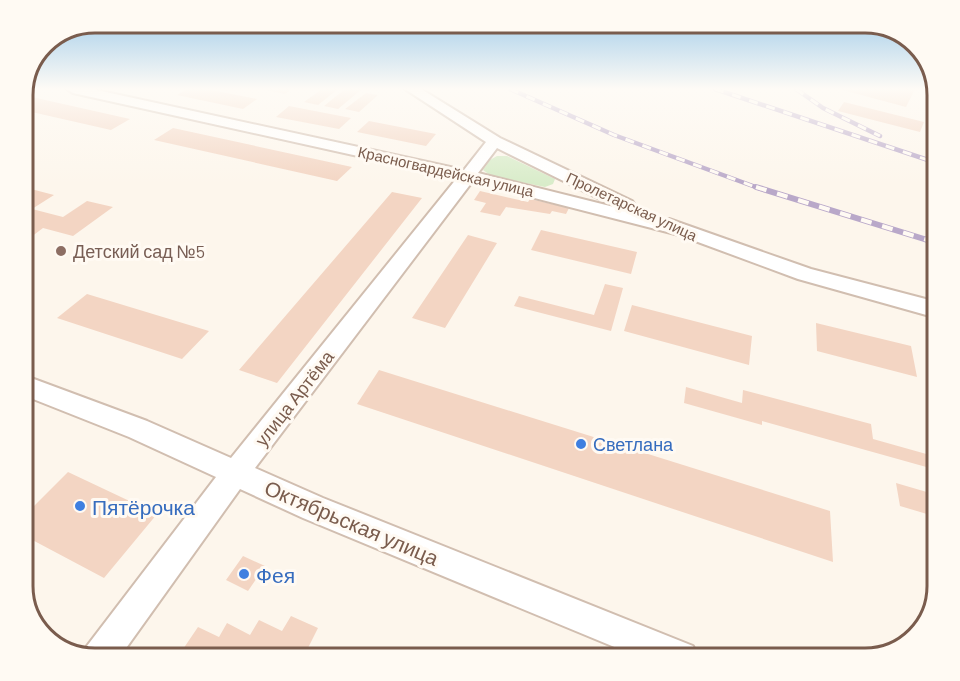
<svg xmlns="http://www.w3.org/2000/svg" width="960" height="681" font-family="Barlow,sans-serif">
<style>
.green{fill:#d8ecc9}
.building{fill:#f3d5c3}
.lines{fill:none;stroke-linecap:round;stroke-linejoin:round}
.minor-casing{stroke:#d1beb0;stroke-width:4}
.minor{fill:#fff;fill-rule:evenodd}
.rail-far1-casing{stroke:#b9a8c9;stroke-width:4.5}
.rail-casing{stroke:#b9a8c9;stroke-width:6}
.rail-far1{stroke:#fffaf3;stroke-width:3;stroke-dasharray:9;stroke-linecap:butt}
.rail{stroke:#fffaf3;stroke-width:4;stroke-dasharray:11;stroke-linecap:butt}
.education-dot{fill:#8d6e63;stroke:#fffaf3;stroke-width:2}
.shop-dot{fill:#3f7fe0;stroke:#fffaf3;stroke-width:2}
.labels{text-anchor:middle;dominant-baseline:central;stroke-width:6;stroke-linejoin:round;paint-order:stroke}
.far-street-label{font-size:15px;fill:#7a5c4d;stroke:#fffaf3}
.education-label{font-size:18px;fill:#785e54;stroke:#fffaf3;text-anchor:start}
.street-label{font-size:18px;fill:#7a5c4d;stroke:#fffaf3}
.shop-label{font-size:18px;fill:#366cbe;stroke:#fffaf3;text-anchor:start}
.near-shop-label{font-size:21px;fill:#366cbe;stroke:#fffaf3;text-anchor:start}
.near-street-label{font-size:21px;fill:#7a5c4d;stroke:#fffaf3}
.rim{fill:none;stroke:#7a5c4d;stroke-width:3}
</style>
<rect width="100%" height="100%" fill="#fdf6ec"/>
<!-- green -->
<path class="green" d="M 497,156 L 507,156 L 555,179 L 553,184 L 545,187 L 491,176 L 483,170 L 490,160 Z"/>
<!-- building -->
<path class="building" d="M 187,89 L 206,89 L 257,99 L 243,109 L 177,95 Z
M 261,89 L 292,89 L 285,94 Z
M 322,89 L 338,89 L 318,105 L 304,102 Z
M 345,89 L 362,89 L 338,109 L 324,106 Z
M 839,89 L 915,89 L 906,107 Z
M 366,93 L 378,95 L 359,112 L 345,109 Z
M 23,95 L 130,119 L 111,130 L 23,110 Z
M 844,102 L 924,122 L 920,132 L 838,111 Z
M 289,106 L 351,118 L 339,129 L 276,117 Z
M 369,121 L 436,134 L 426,146 L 357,132 Z
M 173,128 L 352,167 L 337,181 L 154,140 Z
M 31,189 L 54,195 L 32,209 L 63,217 L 87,201 L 113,207 L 73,236 L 43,228 L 23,243 L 23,194 Z
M 480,191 L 528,202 L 530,199 L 569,208 L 566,214 L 552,211 L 550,214 L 506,207 L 500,216 L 480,212 L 486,203 L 474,200 Z
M 392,192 L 422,198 L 277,383 L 239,370 Z
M 541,230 L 637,252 L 631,274 L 531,250 Z
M 468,235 L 497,243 L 445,328 L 412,318 Z
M 605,284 L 623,288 L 611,331 L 514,306 L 519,296 L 594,315 Z
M 87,294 L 209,331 L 182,359 L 57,318 Z
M 632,305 L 752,336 L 749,365 L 624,331 Z
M 816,323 L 911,346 L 917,377 L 817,351 Z
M 379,370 L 830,511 L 833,562 L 357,404 Z
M 686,387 L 742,403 L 743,390 L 871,424 L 873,439 L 937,457 L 937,470 L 762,421 L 762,425 L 684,403 Z
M 68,472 L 157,514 L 104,578 L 23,535 L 23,517 Z
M 896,483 L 937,495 L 937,517 L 900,506 Z
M 243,556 L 265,566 L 248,591 L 226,580 Z
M 291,616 L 318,628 L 303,658 L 177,658 L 198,627 L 219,637 L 227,623 L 250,635 L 259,620 L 282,631 Z"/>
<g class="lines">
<!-- minor casing -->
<g class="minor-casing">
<path id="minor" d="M 67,89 L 92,89 L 464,170 L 486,142 L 405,89 L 421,89 L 500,138 L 632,201 L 635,205 L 632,209 L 626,210 L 657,219 L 669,219 L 811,269 L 937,302 L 937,318 L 798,279 L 679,235 L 472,182 L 255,468 L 323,498 L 693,646 L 698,658 L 641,658 L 303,518 L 240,489 L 119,658 L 94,658 L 83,655 L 87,646 L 216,477 L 129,437 L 23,395 L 23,375 L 147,421 L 231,458 L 457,178 L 73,93 ZM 497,148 L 618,208 L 478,173 Z"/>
</g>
<!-- minor -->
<use href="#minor" class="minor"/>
<!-- rail-far1 casing -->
<g class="rail-far1-casing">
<path id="rail-far1" d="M 510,89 L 614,135 L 761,189
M 715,89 L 937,163
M 796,89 L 823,108 L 880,136"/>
</g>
<!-- rail casing -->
<g class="rail-casing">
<path id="rail" d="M 756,187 L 937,243"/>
</g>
<!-- rail-far1 -->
<use href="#rail-far1" class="rail-far1"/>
<!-- rail -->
<use href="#rail" class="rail"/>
</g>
<!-- sky -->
<linearGradient id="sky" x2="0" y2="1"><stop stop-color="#97c7e8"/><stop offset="0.48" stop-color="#fefbf6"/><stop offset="1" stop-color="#fefbf6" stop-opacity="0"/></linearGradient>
<rect width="960" height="185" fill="url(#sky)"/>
<!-- markers -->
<circle class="education-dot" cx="61" cy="251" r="6"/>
<g class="shop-dot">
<circle cx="581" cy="444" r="6"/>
<circle cx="80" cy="506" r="6"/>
<circle cx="244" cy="574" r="6"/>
</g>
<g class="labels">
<!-- far-street labels -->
<g class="far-street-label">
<text transform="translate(446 171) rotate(13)">Красногвардейская улица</text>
<text transform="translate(632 206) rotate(25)">Пролетарская улица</text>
</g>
<!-- education labels -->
<g class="education-label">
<text x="73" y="251">Детский сад №5</text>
</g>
<!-- street labels -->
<g class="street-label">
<text transform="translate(294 398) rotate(-52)">улица Артёма</text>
</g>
<!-- shop labels -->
<g class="shop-label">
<text x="593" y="444">Светлана</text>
</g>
<!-- near-shop labels -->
<g class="near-shop-label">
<text x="92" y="506">Пятёрочка</text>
<text x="256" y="574">Фея</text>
</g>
<!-- near-street labels -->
<g class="near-street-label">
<text transform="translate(352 522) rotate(23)">Октябрьская улица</text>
</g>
</g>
<!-- crop -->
<path d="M0 0H960V681H0ZM95 33H865A62 62 0 0 1 927 95V586A62 62 0 0 1 865 648H95A62 62 0 0 1 33 586V95A62 62 0 0 1 95 33Z" fill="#fffaf3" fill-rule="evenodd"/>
<path class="rim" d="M95 33H865A62 62 0 0 1 927 95V586A62 62 0 0 1 865 648H95A62 62 0 0 1 33 586V95A62 62 0 0 1 95 33Z"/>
</svg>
